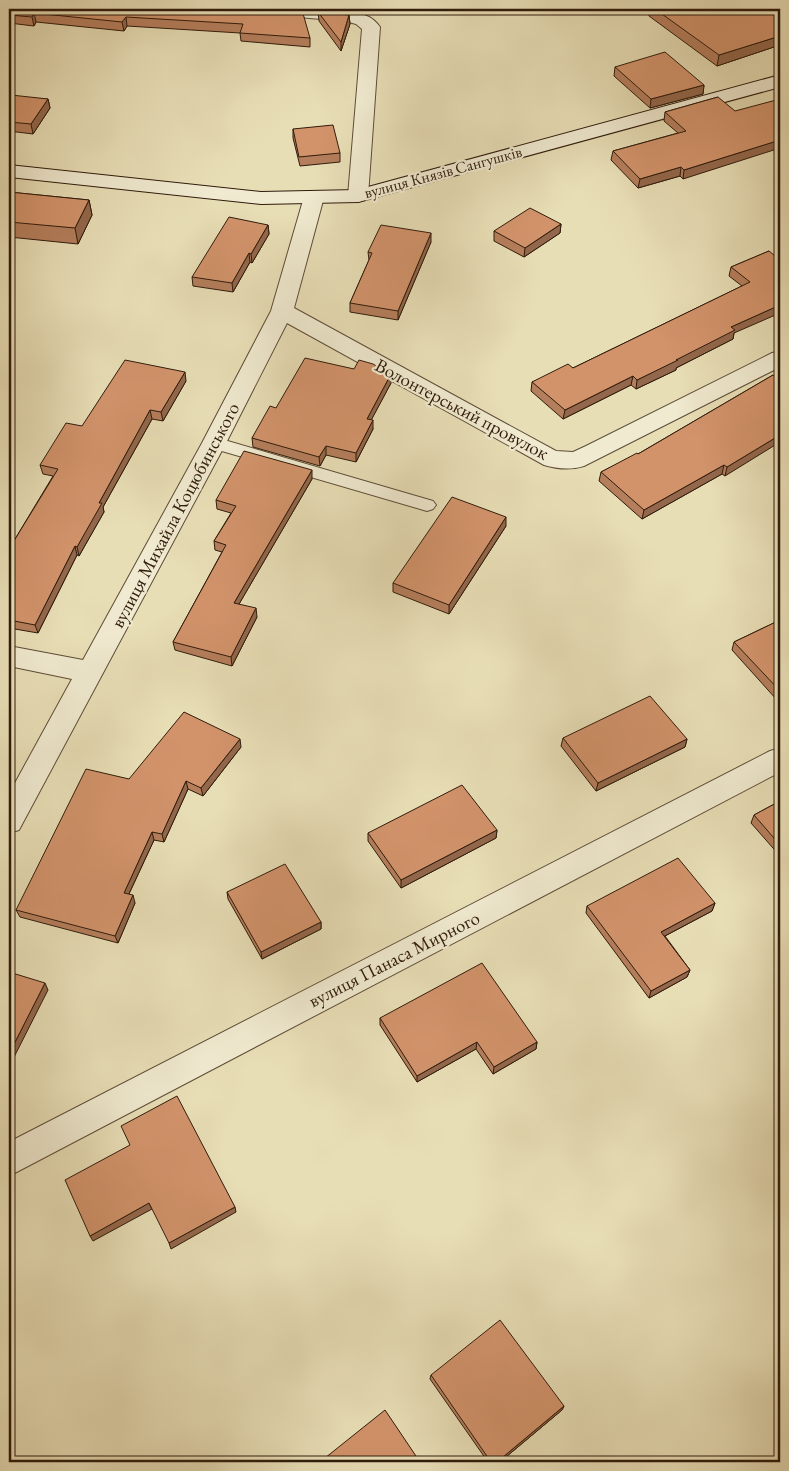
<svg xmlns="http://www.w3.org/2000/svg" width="789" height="1471" font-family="'EB Garamond',serif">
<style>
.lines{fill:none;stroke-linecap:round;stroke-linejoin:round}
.service-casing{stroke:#5d4c36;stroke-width:2}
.minor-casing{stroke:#5d4c36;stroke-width:2}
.secondary-casing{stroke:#2f1b0b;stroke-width:2}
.service{fill:#f0ead0;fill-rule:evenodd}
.minor{fill:#f0ead0;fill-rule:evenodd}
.secondary{fill:#f0ead0;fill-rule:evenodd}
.wall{fill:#b57e5c;stroke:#2f1b0b}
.shaded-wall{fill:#93674b;stroke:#2f1b0b}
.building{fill:#d2936b;stroke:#2f1b0b}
.labels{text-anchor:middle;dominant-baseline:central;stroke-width:4.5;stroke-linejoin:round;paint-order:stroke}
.far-street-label{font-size:16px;fill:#2f1b0b;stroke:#f0ead0}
.street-label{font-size:19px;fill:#2f1b0b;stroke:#f0ead0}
</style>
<rect width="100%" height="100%" fill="#e8deb6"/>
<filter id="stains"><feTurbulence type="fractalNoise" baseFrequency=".004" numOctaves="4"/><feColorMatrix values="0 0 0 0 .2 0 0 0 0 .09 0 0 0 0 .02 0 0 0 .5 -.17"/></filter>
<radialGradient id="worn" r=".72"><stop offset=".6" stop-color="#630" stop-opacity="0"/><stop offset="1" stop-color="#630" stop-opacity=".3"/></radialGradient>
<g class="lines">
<!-- service casing -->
<g class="service-casing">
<path id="service" d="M 214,437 L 433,501 L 436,505 L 433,509 L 427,511 L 208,447 L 205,443 L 208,439 Z"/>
</g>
<!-- minor casing -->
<g class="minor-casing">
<path id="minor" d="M 253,9 C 280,7 346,5 369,17 C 373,19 377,23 380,27 L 368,196 L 365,200 L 358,202 L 351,200 L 348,196 L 362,29 L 356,24 L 345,21 L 262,14 L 256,13 Z
M 314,191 L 321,193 L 324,197 L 294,308 L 556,451 L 573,452 L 586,446 L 772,353 L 780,351 L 780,367 L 584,466 C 571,470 557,469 544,465 L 287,323 L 226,443 L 19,830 L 9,833 L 9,794 L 72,679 L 9,666 L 9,646 L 83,660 L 202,443 L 271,311 L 304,197 L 307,193 Z
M 780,748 L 780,772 L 9,1176 L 9,1142 L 770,751 Z"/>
</g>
<!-- secondary casing -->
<g class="secondary-casing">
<path id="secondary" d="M 780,75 L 780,87 L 358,202 L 261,204 L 9,177 L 9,165 L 261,192 L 357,190 Z"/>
</g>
<!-- service -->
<use href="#service" class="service"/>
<!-- minor -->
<use href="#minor" class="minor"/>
<!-- secondary -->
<use href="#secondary" class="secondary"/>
</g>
<!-- wall -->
<path class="wall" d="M 9,9 L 284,9 L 310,38 L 310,47 L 241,41 L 240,33 L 127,26 L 124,31 L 36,22 L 34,26 L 9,23 Z
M 338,9 L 354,9 L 354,10 Z
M 650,9 L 780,9 L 780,45 L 717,66 L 649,16 Z
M 318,12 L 349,15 L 350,24 L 341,51 L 319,21 Z
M 615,67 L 704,85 L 703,94 L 650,108 L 614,76 Z
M 9,97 L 48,99 L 50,108 L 33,134 L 9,131 Z
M 718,97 L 683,179 L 680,176 L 638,188 L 611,160 L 613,151 L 678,133 L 664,121 L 665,112 Z
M 293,129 L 340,153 L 340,162 L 300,166 L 293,138 Z
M 9,192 L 89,200 L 92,215 L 78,244 L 9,237 Z
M 561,224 L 560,233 L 524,257 L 494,241 L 494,231 Z
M 268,225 L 269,234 L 252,263 L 250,262 L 233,292 L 193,286 L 192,277 Z
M 431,242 L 398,320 L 350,312 L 350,303 L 369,260 L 368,252 Z
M 769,251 L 734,333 L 733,339 L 676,368 L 676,370 L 636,389 L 631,385 L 563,419 L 531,391 L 532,382 L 573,368 L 742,286 L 729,276 L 731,267 Z
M 773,375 L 725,476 L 722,474 L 642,519 L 599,481 L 601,472 L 638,454 Z
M 186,381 L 163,421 L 152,419 L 103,507 L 104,512 L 79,556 L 77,555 L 38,633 L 9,628 L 9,549 L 53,476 L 43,474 L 40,465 L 82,426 Z
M 391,383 L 371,420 L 373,429 L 356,462 L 326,455 L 320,466 L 253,447 L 252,438 L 276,408 Z
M 312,479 L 239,604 L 257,617 L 232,666 L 175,650 L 173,642 L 222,552 L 215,550 L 214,541 L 231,513 L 217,509 L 216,500 Z
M 506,526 L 449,614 L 393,592 L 393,583 Z
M 780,620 L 780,698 L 777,700 L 732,650 L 734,642 Z
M 563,738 L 687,739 L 685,747 L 596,791 L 561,746 Z
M 241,747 L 203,796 L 188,789 L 164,842 L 154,840 L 129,894 L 135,903 L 118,943 L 20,917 L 16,910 L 129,779 Z
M 780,801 L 780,856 L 751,823 L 754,815 Z
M 497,830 L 496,838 L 401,888 L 368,841 L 368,833 Z
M 227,892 L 321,922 L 321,929 L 262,959 L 228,899 Z
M 715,903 L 712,911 L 665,936 L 690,970 L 687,977 L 649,998 L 586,913 L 587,906 Z
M 380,1018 L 537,1042 L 536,1049 L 493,1074 L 476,1049 L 417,1082 L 380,1025 Z
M 431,1375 L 564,1406 L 562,1410 L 500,1462 L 488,1462 L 430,1379 Z"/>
<!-- shaded-wall -->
<path class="shaded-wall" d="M 34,13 L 36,22 L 34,26 L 32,17 Z
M 349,15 L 350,24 L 341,51 L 341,42 Z
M 126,17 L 127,26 L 124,31 L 122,22 Z
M 780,36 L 780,45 L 717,66 L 719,55 Z
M 704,85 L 703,94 L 650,108 L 651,99 Z
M 48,99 L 50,108 L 33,134 L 31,124 Z
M 780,140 L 780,148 L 683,179 L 684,170 Z
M 681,167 L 680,176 L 638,188 L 640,179 Z
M 89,200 L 92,215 L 78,244 L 75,228 Z
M 561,224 L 560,233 L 524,257 L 525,248 Z
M 268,225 L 269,234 L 252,263 L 251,254 Z
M 431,233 L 431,242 L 398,320 L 398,311 Z
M 249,253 L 250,262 L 233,292 L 232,283 Z
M 780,305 L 780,313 L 734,333 L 733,339 L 676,368 L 676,370 L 636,389 L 637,380 L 676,360 L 731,327 Z
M 185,372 L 186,381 L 163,421 L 161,412 Z
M 391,374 L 391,383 L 367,428 L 367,419 Z
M 633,376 L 631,385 L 563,419 L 565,410 Z
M 150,410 L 152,419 L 103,507 L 104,512 L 79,556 L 77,547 L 99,503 Z
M 373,420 L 373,429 L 356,462 L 356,453 Z
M 780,435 L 780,442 L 725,476 L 727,467 Z
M 326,446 L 326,455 L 320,466 L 319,457 Z
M 724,465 L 722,474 L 642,519 L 644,510 Z
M 312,470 L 312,479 L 235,611 L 234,603 Z
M 506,517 L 506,526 L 449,614 L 449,605 Z
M 75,546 L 77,555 L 38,633 L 35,625 Z
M 256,608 L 257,617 L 232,666 L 231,657 Z
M 780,691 L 780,698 L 777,700 Z
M 240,739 L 241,747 L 203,796 L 201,788 Z
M 687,739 L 685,747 L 596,791 L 598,783 Z
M 186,781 L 188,789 L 164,842 L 162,834 Z
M 497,830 L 496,838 L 401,888 L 401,880 Z
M 152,832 L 154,840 L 126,900 L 124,893 Z
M 133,895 L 135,903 L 118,943 L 115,936 Z
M 715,903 L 712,911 L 659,939 L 661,932 Z
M 321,922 L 321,929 L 262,959 L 261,952 Z
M 690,970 L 687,977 L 649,998 L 651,991 Z
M 45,983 L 48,990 L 9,1067 L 9,1054 Z
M 477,1042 L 476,1049 L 417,1082 L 417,1076 Z
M 537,1042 L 536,1049 L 493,1074 L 494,1067 Z
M 149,1203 L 152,1209 L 93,1241 L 90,1236 Z
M 235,1207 L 236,1212 L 171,1249 L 169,1243 Z
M 564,1406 L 562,1410 L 500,1462 L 497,1462 Z"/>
<!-- building -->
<path class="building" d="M 9,9 L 284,9 L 302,10 L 310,38 L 240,33 L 243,24 L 126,17 L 122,22 L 34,13 L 32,17 L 9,15 Z
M 655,9 L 780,9 L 780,36 L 719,55 Z
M 318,12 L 349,15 L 341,42 Z
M 665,52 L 704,85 L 651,99 L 615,67 Z
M 11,95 L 48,99 L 31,124 L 9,122 L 9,97 Z
M 718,97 L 735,111 L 780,99 L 780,140 L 684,170 L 681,167 L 640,179 L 613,151 L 686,131 L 665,112 Z
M 333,125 L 340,153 L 299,157 L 293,129 Z
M 9,192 L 89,200 L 75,228 L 9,222 Z
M 530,208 L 561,224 L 525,248 L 494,231 Z
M 229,217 L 268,225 L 251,254 L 249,253 L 232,283 L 192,277 Z
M 381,225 L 431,233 L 398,311 L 350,303 L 372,253 L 368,252 Z
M 769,251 L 780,260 L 780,305 L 731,327 L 735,330 L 676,360 L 678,360 L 637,380 L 633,376 L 565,410 L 532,382 L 568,364 L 573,368 L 750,282 L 731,267 Z
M 305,358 L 354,369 L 359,360 L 373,364 L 391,374 L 367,419 L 373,420 L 356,453 L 326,446 L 319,457 L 252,438 L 270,406 L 276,408 Z
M 125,360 L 185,372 L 161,412 L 150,410 L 99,503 L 102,503 L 77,547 L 75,546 L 35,625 L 9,620 L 9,549 L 58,469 L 40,465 L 66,423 L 82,426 Z
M 773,375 L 777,378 L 780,376 L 780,435 L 727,467 L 724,465 L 644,510 L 601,472 L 637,453 L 638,454 Z
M 244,451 L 312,470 L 234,603 L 256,608 L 231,657 L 173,642 L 226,545 L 214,541 L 236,506 L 216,500 Z
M 452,497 L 506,517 L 449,605 L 393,583 Z
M 780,620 L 780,691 L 734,642 Z
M 650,696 L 687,739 L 598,783 L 563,738 Z
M 184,712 L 240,739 L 201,788 L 186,781 L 162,834 L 152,832 L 124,893 L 133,895 L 115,936 L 16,910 L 86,769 L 129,779 Z
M 462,785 L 497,830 L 401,880 L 368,833 Z
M 780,801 L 780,845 L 754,815 Z
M 678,858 L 715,903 L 661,932 L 690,970 L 651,991 L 587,906 Z
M 285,864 L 321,922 L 261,952 L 227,892 Z
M 482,963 L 537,1042 L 494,1067 L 477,1042 L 417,1076 L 380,1018 Z
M 9,972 L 45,983 L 9,1054 Z
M 177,1096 L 235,1207 L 169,1243 L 149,1203 L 90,1236 L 65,1180 L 130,1145 L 121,1126 Z
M 500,1320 L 564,1406 L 497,1462 L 491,1462 L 431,1375 Z
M 385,1410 L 420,1462 L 320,1462 Z"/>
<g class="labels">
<!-- far-street labels -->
<g class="far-street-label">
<text transform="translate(443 172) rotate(-15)">вулиця Князів Сангушків</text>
</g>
<!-- street labels -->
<g class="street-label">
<text transform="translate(462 409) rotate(28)">Волонтерський провулок</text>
<text transform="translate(175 515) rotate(-62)">вулиця Михайла Коцюбинського</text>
<text transform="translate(394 959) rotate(-27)">вулиця Панаса Мирного</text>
</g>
</g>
<!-- margin -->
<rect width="789" height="1471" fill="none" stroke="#e8deb6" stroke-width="30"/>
<rect x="10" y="10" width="769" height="1451" fill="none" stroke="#2f1b0b" stroke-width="2.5"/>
<rect x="15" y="15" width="759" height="1441" fill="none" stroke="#2f1b0b"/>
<rect width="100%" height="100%" filter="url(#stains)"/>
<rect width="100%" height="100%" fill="url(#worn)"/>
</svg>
